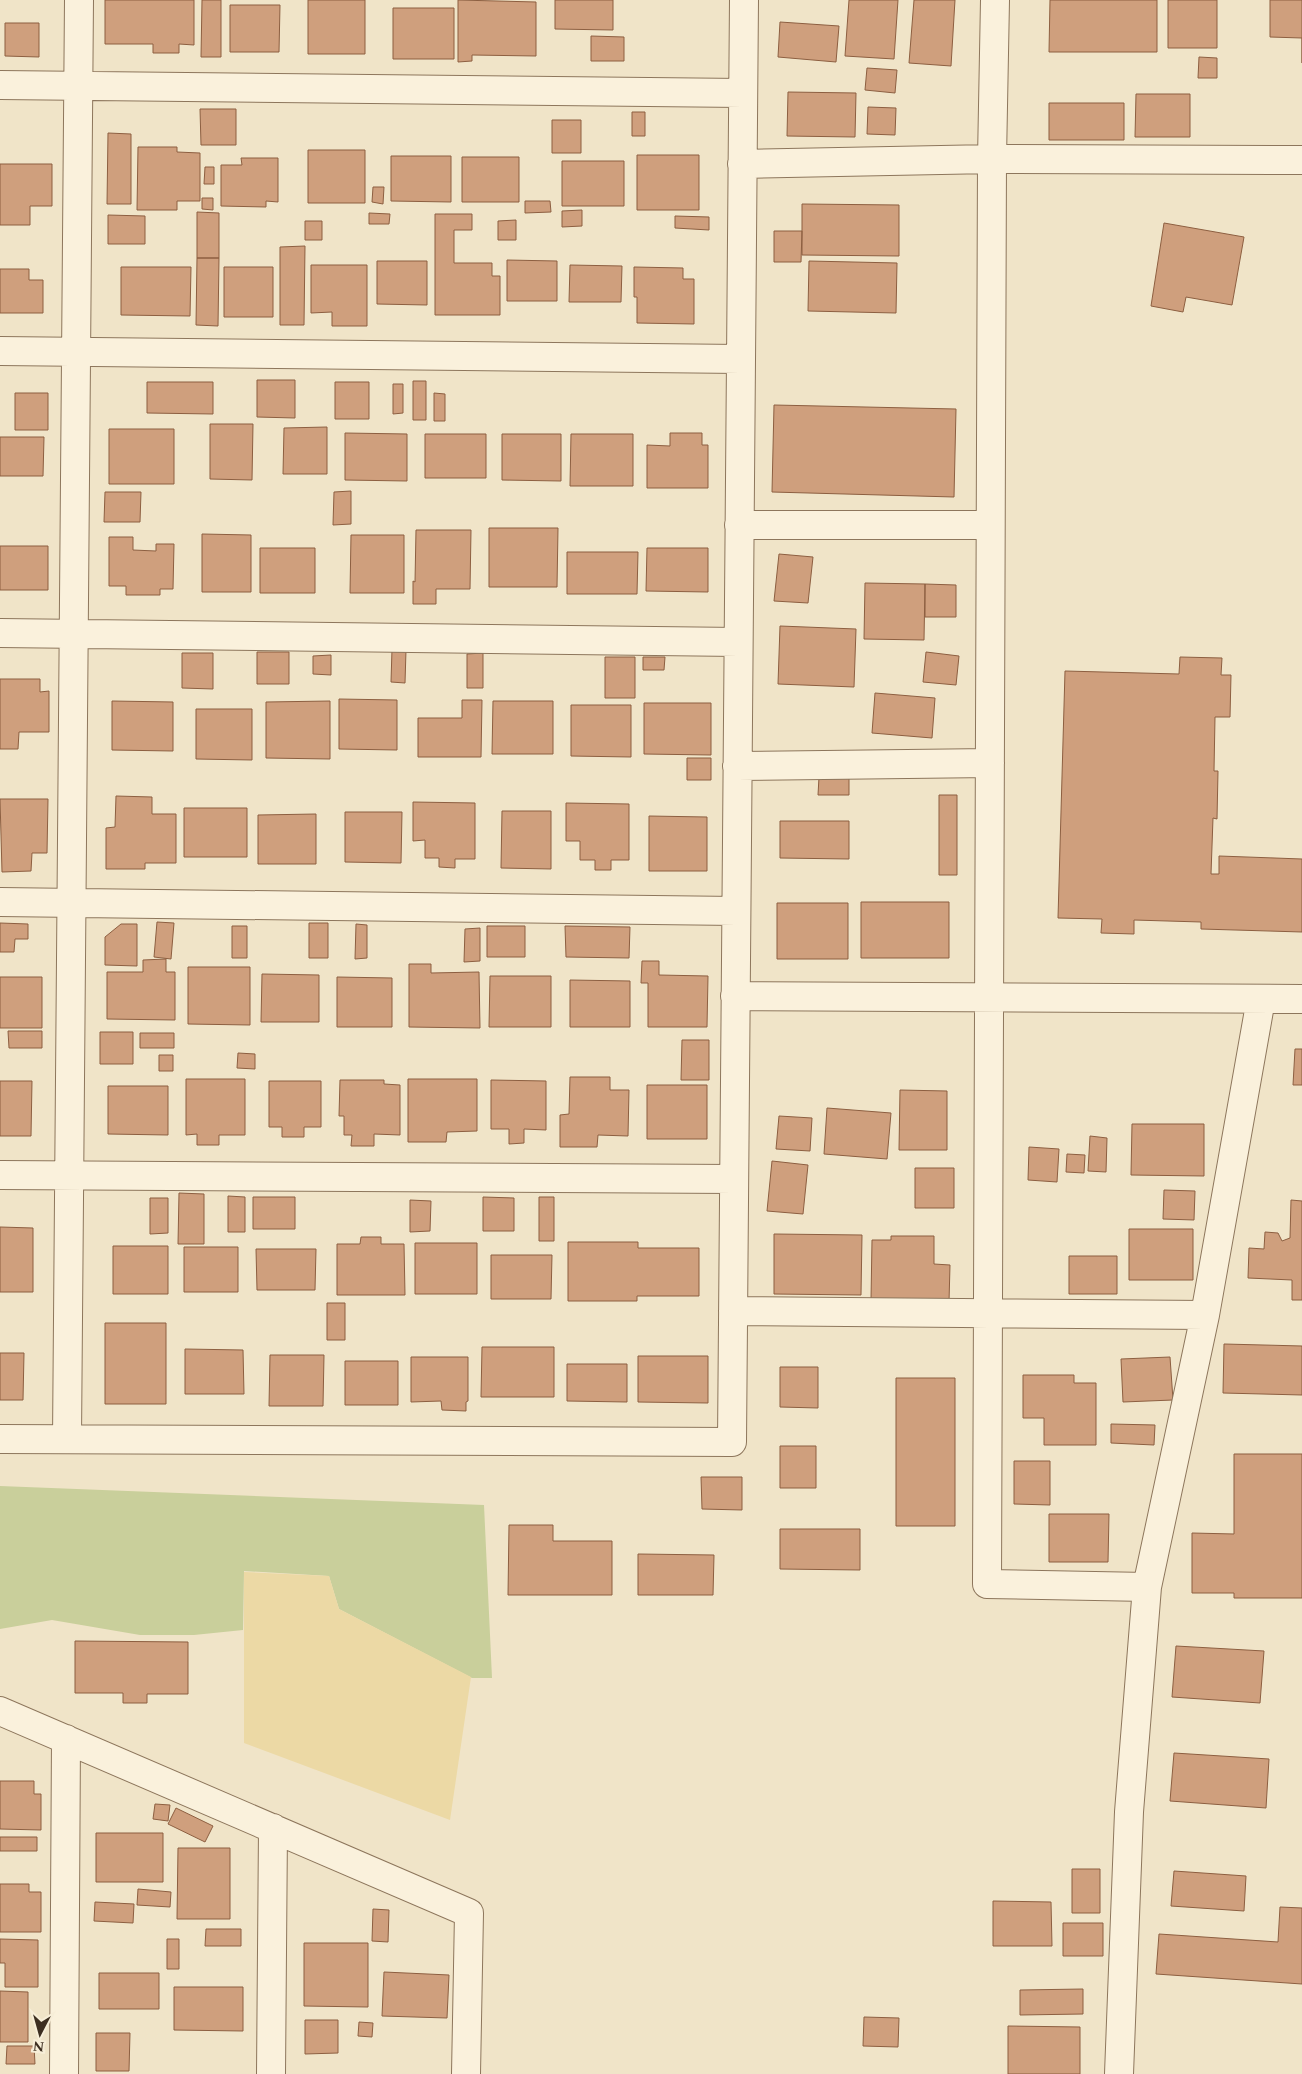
<svg xmlns="http://www.w3.org/2000/svg" width="1302" height="2074" font-family="Spectral,serif">
<style>
.green{fill:#c9cf9b}
.sand{fill:#ecd9a5}
.building{fill:#cf9f7d;stroke:#8d5f41}
.lines{fill:none;stroke-linecap:round;stroke-linejoin:round}
.minor-casing{stroke:#8d765c;stroke-width:30}
.minor{stroke:#faf1dc;stroke-width:28}
</style>
<rect width="100%" height="100%" fill="#f0e4c8"/>
<!-- green -->
<path class="green" d="M 0,1486 L 484,1505 L 492,1678 L 472,1678 L 339,1609 L 329,1576 L 244,1571 L 243,1630 L 194,1635 L 140,1635 L 52,1620 L 0,1629 Z"/>
<!-- sand -->
<path class="sand" d="M 244,1572 L 329,1576 L 339,1609 L 471,1677 L 450,1820 L 244,1743 Z"/>
<!-- building -->
<path class="building" d="M 105,0 L 194,0 L 194,45 L 179,44 L 179,53 L 153,53 L 153,44 L 105,44 Z
M 202,0 L 221,0 L 221,57 L 201,57 Z
M 308,0 L 365,0 L 365,54 L 308,54 Z
M 458,0 L 536,2 L 536,56 L 472,55 L 472,61 L 458,62 Z
M 555,0 L 613,0 L 613,30 L 555,29 Z
M 849,0 L 898,0 L 894,59 L 845,56 Z
M 914,0 L 955,0 L 951,66 L 909,63 Z
M 1050,0 L 1157,0 L 1157,52 L 1049,52 Z
M 1168,0 L 1217,0 L 1217,48 L 1168,48 Z
M 1270,0 L 1302,0 L 1302,63 L 1302,38 L 1270,37 Z
M 230,5 L 280,5 L 279,52 L 230,52 Z
M 393,8 L 454,8 L 454,59 L 393,59 Z
M 780,22 L 839,26 L 836,62 L 778,57 Z
M 5,23 L 39,23 L 39,57 L 5,56 Z
M 591,36 L 624,37 L 624,61 L 591,61 Z
M 1199,57 L 1217,58 L 1217,78 L 1198,78 Z
M 867,68 L 897,70 L 895,93 L 865,90 Z
M 788,92 L 856,93 L 855,137 L 787,136 Z
M 1136,94 L 1190,94 L 1190,137 L 1135,137 Z
M 1049,103 L 1124,103 L 1124,140 L 1049,140 Z
M 868,107 L 896,108 L 895,135 L 867,134 Z
M 200,109 L 236,109 L 236,145 L 201,145 Z
M 632,112 L 645,112 L 645,136 L 632,136 Z
M 552,120 L 581,120 L 581,153 L 552,153 Z
M 108,133 L 131,134 L 131,204 L 107,204 Z
M 138,147 L 177,147 L 177,152 L 200,153 L 200,201 L 177,201 L 177,210 L 137,210 Z
M 308,150 L 365,150 L 365,203 L 308,203 Z
M 637,155 L 699,155 L 699,210 L 637,210 Z
M 391,156 L 451,156 L 451,202 L 391,201 Z
M 462,157 L 519,157 L 519,202 L 462,202 Z
M 241,158 L 278,158 L 278,202 L 266,201 L 266,207 L 221,206 L 221,165 L 242,165 Z
M 562,161 L 624,161 L 624,206 L 562,206 Z
M 0,164 L 52,164 L 52,206 L 30,206 L 30,225 L 0,225 Z
M 205,167 L 214,167 L 214,184 L 204,184 Z
M 373,187 L 384,187 L 383,204 L 372,202 Z
M 202,198 L 213,198 L 213,210 L 202,209 Z
M 525,201 L 550,201 L 551,212 L 525,213 Z
M 802,204 L 899,205 L 899,256 L 802,255 Z
M 582,210 L 582,226 L 562,227 L 562,211 Z
M 197,212 L 219,213 L 219,258 L 197,258 Z
M 369,213 L 390,214 L 389,224 L 369,224 Z
M 435,214 L 472,214 L 472,230 L 454,230 L 454,263 L 492,263 L 492,276 L 500,276 L 500,315 L 435,315 Z
M 108,215 L 145,216 L 145,244 L 108,244 Z
M 675,216 L 709,217 L 709,230 L 675,228 Z
M 516,220 L 516,240 L 498,240 L 498,221 Z
M 305,221 L 322,221 L 322,240 L 305,240 Z
M 1164,223 L 1244,237 L 1232,305 L 1186,297 L 1183,312 L 1151,306 Z
M 774,231 L 802,231 L 801,262 L 774,262 Z
M 305,246 L 304,325 L 280,325 L 280,247 Z
M 197,258 L 219,258 L 218,326 L 196,325 Z
M 507,260 L 557,261 L 557,301 L 507,301 Z
M 377,261 L 427,261 L 427,305 L 377,304 Z
M 809,261 L 897,263 L 896,313 L 808,311 Z
M 311,265 L 367,265 L 367,326 L 332,326 L 332,312 L 311,313 Z
M 570,265 L 622,266 L 621,302 L 569,302 Z
M 121,267 L 191,267 L 190,316 L 121,315 Z
M 224,267 L 273,267 L 273,317 L 224,317 Z
M 634,267 L 683,268 L 683,279 L 694,279 L 694,324 L 637,323 L 637,297 L 634,297 Z
M 0,269 L 29,269 L 29,280 L 43,280 L 43,313 L 0,313 Z
M 257,380 L 295,380 L 295,418 L 257,417 Z
M 413,381 L 426,381 L 426,420 L 413,420 Z
M 147,382 L 213,382 L 213,414 L 147,413 Z
M 335,382 L 369,382 L 369,419 L 335,419 Z
M 393,384 L 403,384 L 403,413 L 393,414 Z
M 15,393 L 48,393 L 48,430 L 15,430 Z
M 434,393 L 445,394 L 445,421 L 434,421 Z
M 774,405 L 956,409 L 954,497 L 772,492 Z
M 210,424 L 253,424 L 252,480 L 210,479 Z
M 327,427 L 327,474 L 283,474 L 284,428 Z
M 109,429 L 174,429 L 174,484 L 109,484 Z
M 345,433 L 407,434 L 407,481 L 345,480 Z
M 670,433 L 702,433 L 702,445 L 708,445 L 708,488 L 647,488 L 647,445 L 670,446 Z
M 425,434 L 486,434 L 486,478 L 425,478 Z
M 502,434 L 561,434 L 561,481 L 502,480 Z
M 571,434 L 633,434 L 633,486 L 570,486 Z
M 0,437 L 44,437 L 43,476 L 0,476 Z
M 351,491 L 351,524 L 333,525 L 334,492 Z
M 105,492 L 141,492 L 140,522 L 104,522 Z
M 489,528 L 558,528 L 557,587 L 489,587 Z
M 416,530 L 471,530 L 470,589 L 436,589 L 436,604 L 413,604 L 413,581 L 415,582 Z
M 202,534 L 251,535 L 251,592 L 202,592 Z
M 351,535 L 404,535 L 404,593 L 350,593 Z
M 109,537 L 133,537 L 133,550 L 156,551 L 156,544 L 174,544 L 173,589 L 160,589 L 160,595 L 126,595 L 126,586 L 109,586 Z
M 0,546 L 48,546 L 48,590 L 0,590 Z
M 260,548 L 315,548 L 315,593 L 260,593 Z
M 647,548 L 708,548 L 708,592 L 646,591 Z
M 567,552 L 638,552 L 637,594 L 567,594 Z
M 779,554 L 813,557 L 808,603 L 774,601 Z
M 865,583 L 925,584 L 924,640 L 864,639 Z
M 925,584 L 956,585 L 956,617 L 925,617 Z
M 780,626 L 856,629 L 854,687 L 778,684 Z
M 392,649 L 406,650 L 405,683 L 391,682 Z
M 257,652 L 289,652 L 289,684 L 257,684 Z
M 926,652 L 959,656 L 956,685 L 923,682 Z
M 182,653 L 213,653 L 213,689 L 182,688 Z
M 483,653 L 483,688 L 467,688 L 467,654 Z
M 331,655 L 331,675 L 313,674 L 313,656 Z
M 605,657 L 635,657 L 635,698 L 605,698 Z
M 643,657 L 665,657 L 664,670 L 643,670 Z
M 1180,657 L 1222,658 L 1221,675 L 1231,675 L 1230,717 L 1215,717 L 1214,771 L 1218,771 L 1217,819 L 1213,818 L 1211,874 L 1219,874 L 1219,856 L 1302,859 L 1302,932 L 1201,929 L 1201,922 L 1134,920 L 1134,934 L 1101,933 L 1102,919 L 1058,918 L 1065,671 L 1179,674 Z
M 0,679 L 40,679 L 40,692 L 49,691 L 49,732 L 19,732 L 18,749 L 0,749 Z
M 875,693 L 935,698 L 932,738 L 872,733 Z
M 339,699 L 397,700 L 397,750 L 339,749 Z
M 462,700 L 482,700 L 481,757 L 418,757 L 418,718 L 462,718 Z
M 112,701 L 173,702 L 173,751 L 112,750 Z
M 330,701 L 330,759 L 266,758 L 266,702 Z
M 493,701 L 553,701 L 553,754 L 492,754 Z
M 644,703 L 711,703 L 711,755 L 644,754 Z
M 571,705 L 631,705 L 631,757 L 571,756 Z
M 196,709 L 252,709 L 252,760 L 196,759 Z
M 687,758 L 711,758 L 711,780 L 687,780 Z
M 819,777 L 849,777 L 849,795 L 818,795 Z
M 939,795 L 957,795 L 957,875 L 939,875 Z
M 116,796 L 152,797 L 152,814 L 176,814 L 176,863 L 145,863 L 145,869 L 106,869 L 106,828 L 115,827 Z
M 0,799 L 48,799 L 47,853 L 32,853 L 31,871 L 2,872 Z
M 413,802 L 475,803 L 475,859 L 455,859 L 455,868 L 439,867 L 439,858 L 425,858 L 425,840 L 413,841 Z
M 566,803 L 629,804 L 629,860 L 611,860 L 611,870 L 595,870 L 595,860 L 580,860 L 580,841 L 566,841 Z
M 184,808 L 247,808 L 247,857 L 184,857 Z
M 502,811 L 551,811 L 551,869 L 501,868 Z
M 345,812 L 402,812 L 401,863 L 345,862 Z
M 316,814 L 316,864 L 258,864 L 258,815 Z
M 649,816 L 707,817 L 707,871 L 649,871 Z
M 780,821 L 849,821 L 849,859 L 780,858 Z
M 861,902 L 949,902 L 949,958 L 861,958 Z
M 777,903 L 848,903 L 848,959 L 777,959 Z
M 157,922 L 174,923 L 171,959 L 154,957 Z
M 0,923 L 28,924 L 28,939 L 15,939 L 14,952 L 0,952 Z
M 309,923 L 328,923 L 328,958 L 309,958 Z
M 121,924 L 137,924 L 137,966 L 105,965 L 105,937 Z
M 356,924 L 367,925 L 367,958 L 355,959 Z
M 232,926 L 247,926 L 247,958 L 232,958 Z
M 487,926 L 525,926 L 525,957 L 487,957 Z
M 565,926 L 630,927 L 629,958 L 566,957 Z
M 480,928 L 480,961 L 464,962 L 465,929 Z
M 166,959 L 166,972 L 175,972 L 175,1020 L 107,1019 L 107,972 L 143,972 L 143,960 Z
M 642,961 L 659,961 L 659,975 L 708,976 L 707,1027 L 648,1027 L 648,983 L 641,983 Z
M 409,964 L 431,964 L 431,973 L 479,972 L 480,1028 L 409,1027 Z
M 188,967 L 250,967 L 250,1025 L 188,1024 Z
M 262,974 L 319,975 L 319,1022 L 261,1022 Z
M 490,976 L 551,976 L 551,1027 L 489,1027 Z
M 0,977 L 42,977 L 42,1028 L 0,1028 Z
M 337,977 L 392,978 L 392,1027 L 337,1027 Z
M 570,980 L 630,981 L 630,1027 L 570,1027 Z
M 8,1031 L 42,1031 L 42,1048 L 9,1048 Z
M 100,1032 L 133,1032 L 133,1064 L 100,1064 Z
M 140,1033 L 174,1033 L 174,1048 L 140,1048 Z
M 682,1040 L 709,1040 L 709,1080 L 681,1080 Z
M 1295,1049 L 1302,1049 L 1302,1085 L 1293,1085 Z
M 238,1053 L 255,1054 L 255,1069 L 237,1068 Z
M 159,1055 L 173,1055 L 173,1071 L 159,1071 Z
M 570,1077 L 610,1077 L 610,1090 L 629,1090 L 628,1136 L 598,1135 L 597,1147 L 560,1147 L 560,1115 L 569,1114 Z
M 186,1079 L 245,1079 L 245,1135 L 219,1135 L 219,1145 L 197,1145 L 197,1134 L 186,1135 Z
M 408,1079 L 477,1079 L 477,1131 L 447,1132 L 446,1142 L 408,1142 Z
M 340,1080 L 384,1080 L 384,1084 L 400,1085 L 400,1135 L 374,1134 L 374,1146 L 351,1146 L 352,1135 L 344,1135 L 344,1116 L 339,1116 Z
M 491,1080 L 546,1081 L 546,1130 L 524,1129 L 524,1143 L 509,1144 L 509,1129 L 491,1129 Z
M 0,1081 L 32,1081 L 31,1136 L 0,1136 Z
M 269,1081 L 321,1081 L 321,1127 L 304,1127 L 304,1137 L 282,1137 L 282,1127 L 269,1127 Z
M 647,1085 L 707,1085 L 707,1139 L 647,1139 Z
M 108,1086 L 168,1086 L 168,1135 L 108,1134 Z
M 900,1090 L 947,1091 L 947,1150 L 899,1150 Z
M 827,1108 L 891,1113 L 887,1159 L 824,1154 Z
M 779,1116 L 812,1118 L 810,1151 L 776,1149 Z
M 1132,1124 L 1204,1124 L 1204,1176 L 1131,1175 Z
M 1090,1136 L 1107,1138 L 1106,1172 L 1088,1171 Z
M 1029,1147 L 1059,1149 L 1057,1182 L 1028,1180 Z
M 1067,1154 L 1085,1155 L 1084,1173 L 1066,1172 Z
M 772,1161 L 808,1165 L 803,1214 L 767,1211 Z
M 915,1168 L 954,1168 L 954,1208 L 915,1208 Z
M 1164,1190 L 1195,1191 L 1194,1220 L 1163,1219 Z
M 179,1193 L 204,1194 L 204,1244 L 178,1244 Z
M 228,1196 L 245,1197 L 245,1232 L 228,1232 Z
M 253,1197 L 295,1197 L 295,1229 L 253,1229 Z
M 483,1197 L 514,1198 L 514,1231 L 483,1231 Z
M 539,1197 L 554,1197 L 554,1241 L 539,1241 Z
M 150,1198 L 168,1198 L 168,1233 L 150,1234 Z
M 410,1200 L 431,1201 L 430,1231 L 410,1232 Z
M 1291,1200 L 1302,1201 L 1302,1300 L 1292,1300 L 1292,1280 L 1248,1278 L 1249,1248 L 1264,1249 L 1265,1232 L 1278,1233 L 1282,1241 L 1290,1238 Z
M 0,1227 L 33,1228 L 33,1292 L 0,1292 Z
M 1129,1229 L 1193,1229 L 1193,1280 L 1129,1280 Z
M 774,1234 L 862,1235 L 861,1295 L 774,1294 Z
M 891,1236 L 934,1236 L 934,1264 L 950,1265 L 949,1302 L 871,1300 L 872,1240 L 891,1240 Z
M 361,1237 L 381,1237 L 381,1244 L 404,1244 L 405,1295 L 337,1295 L 337,1244 L 360,1244 Z
M 568,1242 L 638,1242 L 638,1248 L 699,1248 L 699,1296 L 637,1296 L 637,1301 L 568,1301 Z
M 415,1243 L 477,1243 L 477,1294 L 415,1294 Z
M 113,1246 L 168,1246 L 168,1294 L 113,1294 Z
M 184,1247 L 238,1247 L 238,1292 L 184,1292 Z
M 256,1249 L 316,1249 L 315,1290 L 257,1290 Z
M 491,1255 L 552,1255 L 551,1299 L 491,1299 Z
M 1069,1256 L 1117,1256 L 1117,1294 L 1069,1294 Z
M 327,1303 L 345,1303 L 345,1340 L 327,1340 Z
M 105,1323 L 166,1323 L 166,1404 L 105,1404 Z
M 1224,1344 L 1302,1346 L 1302,1395 L 1223,1393 Z
M 482,1347 L 554,1347 L 554,1397 L 481,1397 Z
M 185,1349 L 243,1350 L 244,1394 L 185,1394 Z
M 0,1353 L 24,1353 L 23,1400 L 0,1400 Z
M 270,1355 L 324,1355 L 323,1406 L 269,1406 Z
M 638,1356 L 708,1356 L 708,1403 L 638,1402 Z
M 411,1357 L 468,1357 L 468,1401 L 466,1402 L 466,1411 L 442,1410 L 441,1401 L 411,1402 Z
M 1170,1357 L 1173,1400 L 1123,1402 L 1121,1359 Z
M 345,1361 L 398,1361 L 398,1405 L 345,1405 Z
M 567,1364 L 627,1364 L 627,1402 L 567,1401 Z
M 780,1367 L 818,1367 L 818,1408 L 780,1407 Z
M 1023,1375 L 1074,1375 L 1074,1383 L 1096,1383 L 1096,1445 L 1044,1445 L 1044,1418 L 1023,1418 Z
M 896,1378 L 955,1378 L 955,1526 L 896,1526 Z
M 1111,1424 L 1155,1425 L 1154,1445 L 1111,1443 Z
M 780,1446 L 816,1446 L 816,1488 L 780,1488 Z
M 1234,1454 L 1302,1454 L 1302,1598 L 1234,1598 L 1234,1593 L 1192,1593 L 1192,1533 L 1234,1534 Z
M 1014,1461 L 1050,1461 L 1050,1505 L 1014,1504 Z
M 701,1477 L 742,1477 L 742,1510 L 702,1509 Z
M 1049,1514 L 1109,1514 L 1108,1562 L 1049,1562 Z
M 509,1525 L 553,1525 L 553,1541 L 612,1541 L 612,1595 L 508,1595 Z
M 780,1529 L 860,1529 L 860,1570 L 780,1569 Z
M 638,1554 L 714,1555 L 713,1595 L 638,1595 Z
M 75,1641 L 188,1642 L 188,1694 L 147,1694 L 147,1703 L 123,1703 L 123,1693 L 75,1693 Z
M 1176,1646 L 1264,1651 L 1260,1703 L 1172,1697 Z
M 1174,1753 L 1269,1759 L 1266,1808 L 1170,1801 Z
M 0,1781 L 34,1781 L 34,1794 L 41,1794 L 41,1830 L 0,1829 Z
M 155,1804 L 170,1805 L 168,1821 L 153,1819 Z
M 176,1808 L 213,1826 L 205,1842 L 168,1824 Z
M 96,1833 L 163,1833 L 163,1882 L 96,1882 Z
M 0,1837 L 37,1837 L 37,1851 L 0,1851 Z
M 178,1848 L 230,1848 L 230,1919 L 177,1919 Z
M 1072,1869 L 1100,1869 L 1100,1913 L 1072,1913 Z
M 1174,1871 L 1246,1876 L 1244,1911 L 1171,1906 Z
M 0,1884 L 29,1884 L 29,1892 L 41,1892 L 41,1932 L 0,1932 Z
M 138,1889 L 171,1892 L 170,1907 L 137,1905 Z
M 993,1901 L 1051,1902 L 1052,1946 L 993,1946 Z
M 95,1902 L 134,1904 L 133,1923 L 94,1921 Z
M 1280,1907 L 1302,1908 L 1302,1984 L 1156,1974 L 1159,1934 L 1278,1942 Z
M 373,1909 L 389,1910 L 388,1942 L 372,1941 Z
M 1063,1923 L 1103,1923 L 1103,1956 L 1063,1956 Z
M 206,1929 L 241,1929 L 241,1946 L 205,1946 Z
M 0,1939 L 38,1940 L 38,1987 L 5,1987 L 5,1963 L 0,1963 Z
M 167,1939 L 179,1939 L 179,1969 L 167,1969 Z
M 304,1943 L 368,1943 L 368,2007 L 304,2006 Z
M 384,1972 L 449,1975 L 447,2018 L 382,2016 Z
M 99,1973 L 159,1973 L 159,2009 L 99,2009 Z
M 174,1987 L 243,1987 L 243,2031 L 174,2030 Z
M 1083,1989 L 1083,2014 L 1020,2015 L 1020,1990 Z
M 0,1991 L 28,1992 L 28,2042 L 0,2042 Z
M 864,2017 L 899,2018 L 898,2047 L 863,2046 Z
M 305,2020 L 338,2020 L 338,2053 L 305,2054 Z
M 359,2022 L 373,2023 L 372,2037 L 358,2036 Z
M 1008,2026 L 1080,2027 L 1080,2074 L 1008,2074 Z
M 96,2033 L 130,2033 L 129,2071 L 96,2071 Z
M 7,2046 L 34,2046 L 35,2064 L 6,2064 Z"/>
<g class="lines">
<!-- minor casing -->
<g class="minor-casing">
<path id="minor" d="M 995,0 L 992,159 L 987,1584 L 1147,1587
M 0,85 L 742,93
M 742,164 L 992,159 L 1302,160
M 0,351 L 740,359
M 739,525 L 990,525
M 0,633 L 738,642
M 737,766 L 990,763
M 0,902 L 736,911
M 735,996 L 1302,999
M 0,1175 L 734,1179
M 733,1311 L 1205,1315
M 0,1439 L 732,1442 L 744,0
M 67,1439 L 79,0
M 0,1711 L 469,1913 L 466,2074
M 64,2074 L 66,1739
M 271,2074 L 273,1828
M 1119,2074 L 1129,1812 L 1147,1587 L 1205,1315 L 1261,999"/>
</g>
<!-- minor -->
<use href="#minor" class="minor"/>
</g>
<!-- north arrow -->
<g transform="translate(40 2034) rotate(186)" stroke="#f7eed8" stroke-width="4" paint-order="stroke">
<path d="M0-4L9 19L0 12L-9 19Z" fill="#3d2e20"/>
<text y="-8" font-size="14" font-weight="bold" text-anchor="middle" fill="#3d2e20">N</text>
</g>
</svg>
